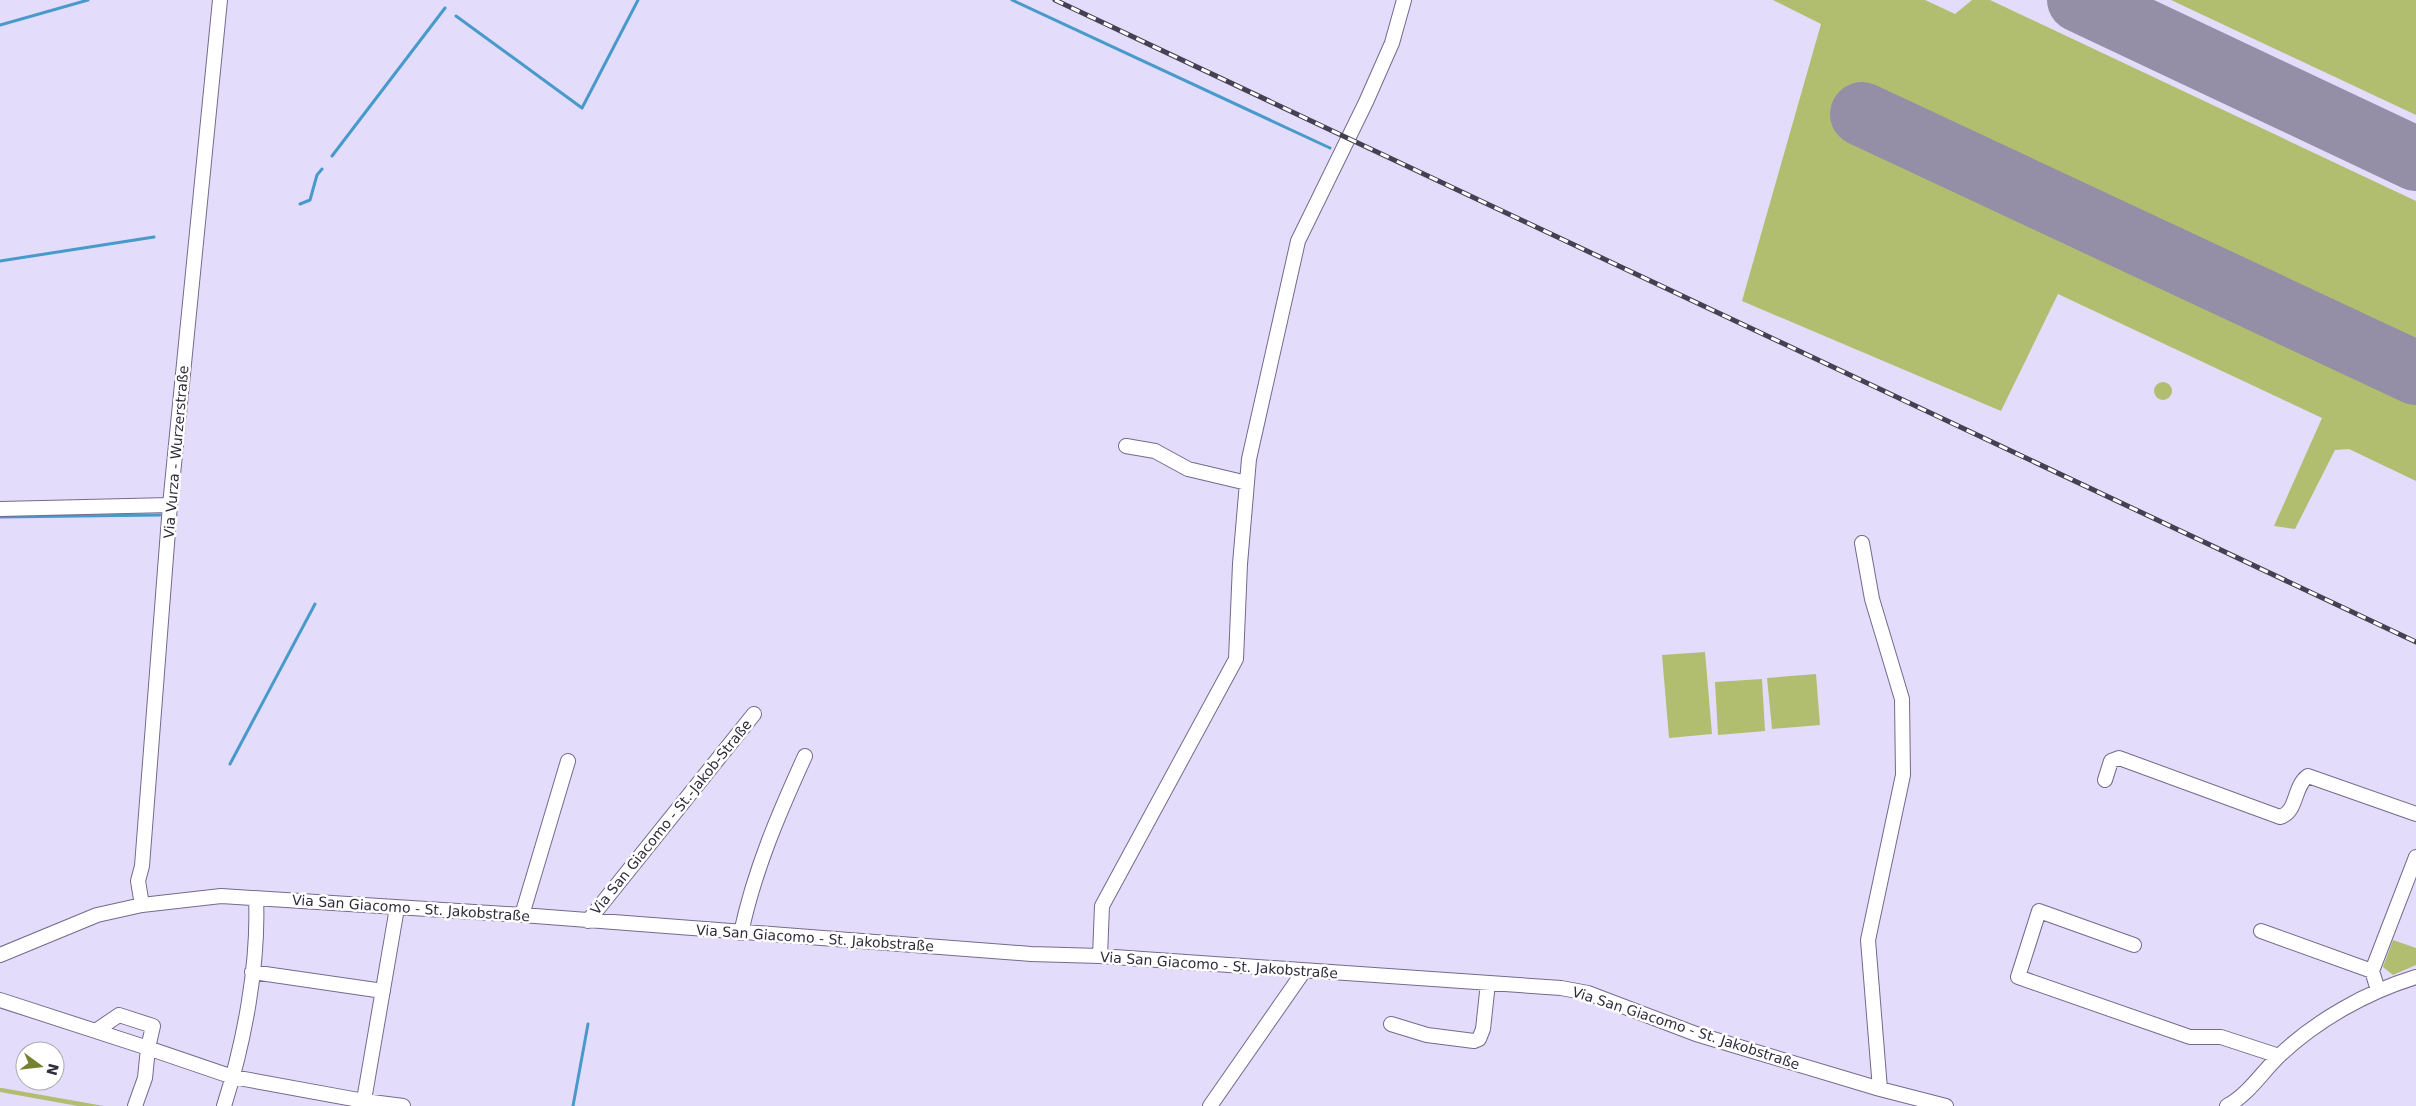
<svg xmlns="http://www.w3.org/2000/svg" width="2416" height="1106" font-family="'DejaVu Sans',sans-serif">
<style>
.green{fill:#b1be70}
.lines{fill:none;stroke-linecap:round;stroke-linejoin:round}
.stream{stroke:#479aca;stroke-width:3}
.runway{stroke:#948ea6;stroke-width:64}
.minor-casing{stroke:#746a8d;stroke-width:16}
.minor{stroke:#fff;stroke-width:14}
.rail-casing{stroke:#454152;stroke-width:5}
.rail{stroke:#fff;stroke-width:3;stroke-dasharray:9;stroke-linecap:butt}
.labels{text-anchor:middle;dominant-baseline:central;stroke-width:5;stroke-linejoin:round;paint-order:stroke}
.street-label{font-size:14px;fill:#302c3b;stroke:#fff}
</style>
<rect width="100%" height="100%" fill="#e4dcfb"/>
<!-- green -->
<path class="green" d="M 1773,0 L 1925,0 L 1955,14 L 1972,0 L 1990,0 L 2416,201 L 2416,481 L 2349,449 L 2335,450 L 2295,529 L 2274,526 L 2322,418 L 2058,294 L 2001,411 L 1742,301 L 1821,24 Z
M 2171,0 L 2416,0 L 2416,115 Z
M2154 391a9 9 0 1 1 18 0a9 9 0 1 1-18 0Z
M 1705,652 L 1712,734 L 1669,738 L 1662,655 Z
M 1816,674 L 1820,725 L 1772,729 L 1767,678 Z
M 1762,679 L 1765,731 L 1718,735 L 1715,682 Z
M 2393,940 L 2416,948 L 2416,965 L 2393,975 L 2383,967 Z
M 0,1088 L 2,1088 L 104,1106 L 78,1106 L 0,1092 Z"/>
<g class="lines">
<!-- stream -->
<path class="stream" d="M 1012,0 L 1330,148
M 456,16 L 582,108 L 638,0
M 0,25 L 88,0
M 332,156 L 445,8
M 300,204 L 310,200 L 317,175 L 322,169
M 0,261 L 154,237
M 0,517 L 160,515
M 230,764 L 315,604
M 573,1106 L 588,1024"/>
<!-- runway -->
<path class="runway" d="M 2079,0 L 2416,159
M 1862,114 L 2416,373"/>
<!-- minor casing -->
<g class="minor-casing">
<path id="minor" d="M 1126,446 L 1155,451 L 1188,469 L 1247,483
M 0,509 L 170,505
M 1862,543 L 1872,599 L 1902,699 L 1903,775 L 1868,940 L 1880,1089
M 2105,780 L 2111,761 L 2119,758 L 2280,817 C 2298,812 2293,786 2308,776 L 2416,814
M 142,905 L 138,881 L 142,866 L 170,505 L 220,0
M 522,915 L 568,761
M 588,921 L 754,714
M 2261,931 L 2372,971
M 741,933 C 754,871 779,813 805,756
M 2134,945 L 2039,911 L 2018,977 L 2190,1037 L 2221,1037 L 2279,1056
M 0,955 L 97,915 L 142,905 L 221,896 L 522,915 L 1031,954 L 1100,956 L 1561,988 L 1588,993 L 1696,1034 L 1880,1089 L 1946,1106
M 1100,956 L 1102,906 L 1236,659 L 1240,564 L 1249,459 L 1298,241 L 1366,102 L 1392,43 L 1404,0
M 252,972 L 383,991
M 2378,990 L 2372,971 L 2416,857
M 0,1000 L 148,1048 L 145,1078 L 135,1106
M 1391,1024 L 1427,1035 L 1474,1041 L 1479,1039 L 1483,1029 L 1488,983
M 97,1030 L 119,1015 L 153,1026 L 148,1048 L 233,1077 L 364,1101 L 403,1106
M 224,1106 C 244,1043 259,965 256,898
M 363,1106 L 397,908
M 1210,1106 L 1304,971
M 2227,1106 C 2249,1094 2262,1072 2280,1055 C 2317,1020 2367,992 2416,977"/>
</g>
<!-- minor -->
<use href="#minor" class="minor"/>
<!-- rail casing -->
<g class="rail-casing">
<path id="rail" d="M 1055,0 L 2416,642"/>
</g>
<!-- rail -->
<use href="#rail" class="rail"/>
</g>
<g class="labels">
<!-- street labels -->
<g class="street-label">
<text transform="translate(176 452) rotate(-85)">Via Vurza - Wurzerstraße</text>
<text transform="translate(671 817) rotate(-51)">Via San Giacomo - St.-Jakob-Straße</text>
<text transform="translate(411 908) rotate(4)">Via San Giacomo - St. Jakobstraße</text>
<text transform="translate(815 938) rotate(4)">Via San Giacomo - St. Jakobstraße</text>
<text transform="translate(1219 965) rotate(4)">Via San Giacomo - St. Jakobstraße</text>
<text transform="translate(1686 1028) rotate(18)">Via San Giacomo - St. Jakobstraße</text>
</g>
</g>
<!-- north arrow -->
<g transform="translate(40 1066) rotate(105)"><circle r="24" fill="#ffffff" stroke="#acabb1"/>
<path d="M0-4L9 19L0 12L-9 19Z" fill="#75812e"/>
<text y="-8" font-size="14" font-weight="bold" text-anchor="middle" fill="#302c3b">N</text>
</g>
</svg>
